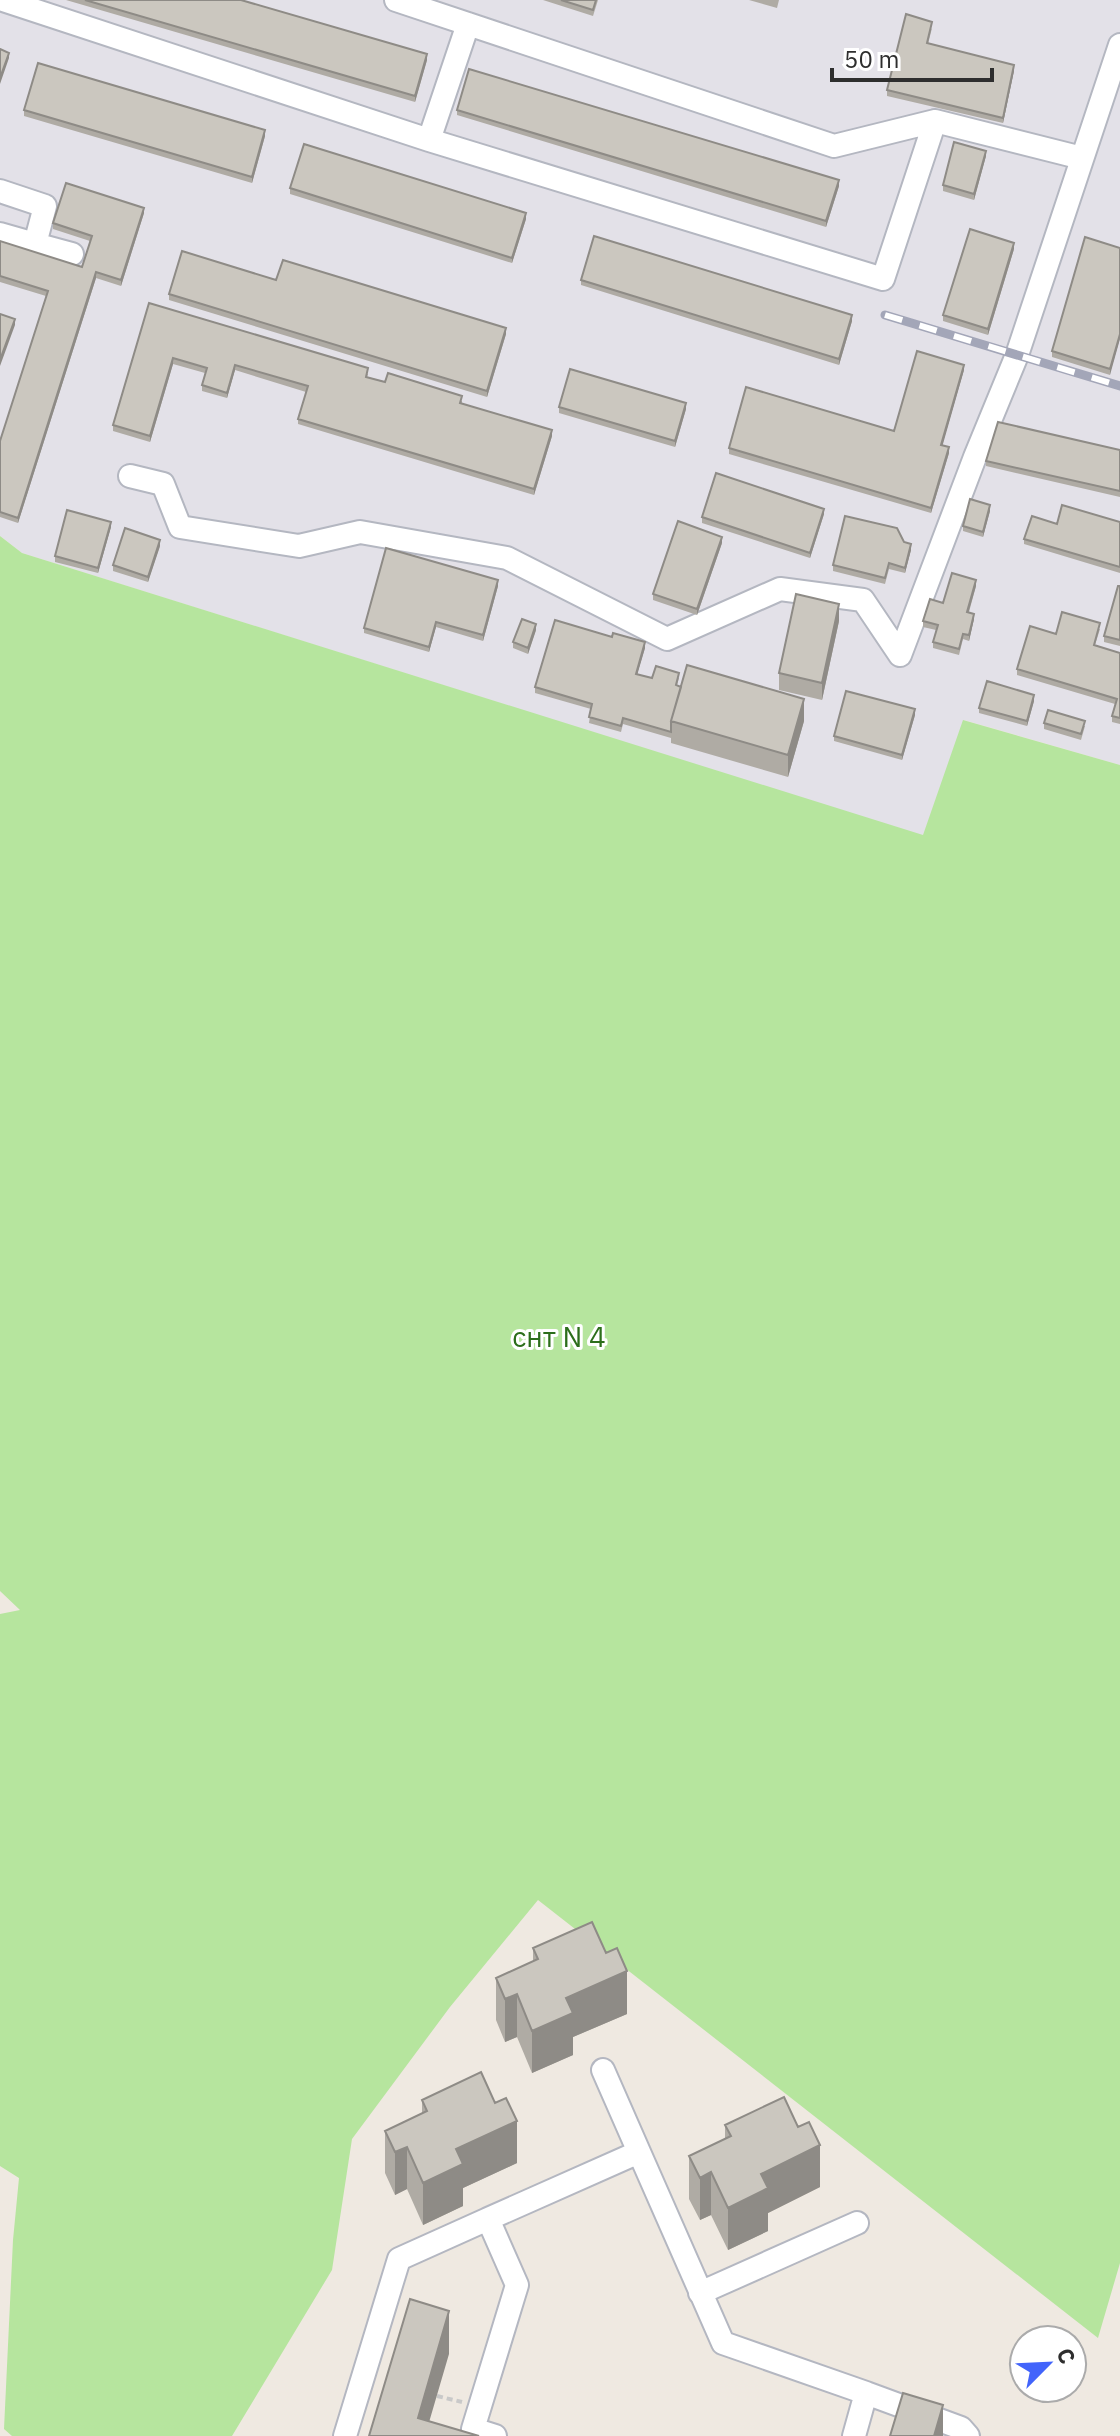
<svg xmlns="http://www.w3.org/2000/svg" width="1120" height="2436" font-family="'IBM Plex Sans',sans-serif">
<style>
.industrial{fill:#e3e1e8}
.green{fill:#b6e59e}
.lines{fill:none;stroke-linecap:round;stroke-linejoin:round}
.minor-casing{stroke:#b4b7c1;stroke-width:26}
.path{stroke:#c9c9c9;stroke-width:4;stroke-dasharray:6 4;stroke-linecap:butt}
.minor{stroke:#fff;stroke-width:22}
.rail-casing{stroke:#a3a6b8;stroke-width:9}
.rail{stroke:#fff;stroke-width:6;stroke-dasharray:18;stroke-linecap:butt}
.wall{fill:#afaba4}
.shaded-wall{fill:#8e8b86}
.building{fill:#cbc7bf;stroke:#8e8b86;stroke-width:2}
.labels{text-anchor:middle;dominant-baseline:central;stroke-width:6;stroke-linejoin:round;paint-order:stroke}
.park-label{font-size:28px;fill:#2c6e1b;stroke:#fff}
</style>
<rect width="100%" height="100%" fill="#efe9e1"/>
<!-- industrial -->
<path class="industrial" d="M 0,0 L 1120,0 L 1120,765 L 964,720 L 923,836 L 22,553 L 0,536 Z"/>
<!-- green -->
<path class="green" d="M 0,536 L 22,553 L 923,835 L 963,720 L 1120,765 L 1120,2263 L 1098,2338 L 538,1900 L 450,2007 L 352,2139 L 332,2270 L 232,2436 L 12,2436 L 4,2429 L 13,2240 L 19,2178 L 0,2166 L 0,1614 L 20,1610 L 0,1591 Z"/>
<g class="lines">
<!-- minor casing -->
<g class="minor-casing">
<path id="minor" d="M 3,0 L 429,140 L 883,279 L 935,121
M 396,0 L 834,146 L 935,121 L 1082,158
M 429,140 L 468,24
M 0,191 L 45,206 L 35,244 L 72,254
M 0,234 L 35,244
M 130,476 L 163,484 L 180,527 L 299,546 L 360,532 L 507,558 L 667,639 L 780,589 L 863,600 L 900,655
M 900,655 L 975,457 L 1017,355 L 1120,45
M 603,2070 L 639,2152
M 488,2219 L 639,2152 L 723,2343 L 866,2393
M 700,2293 L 857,2223
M 345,2436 L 399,2259 L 488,2219 L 517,2285 L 473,2429 L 495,2436
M 854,2436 L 866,2393 L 961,2428 L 968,2436"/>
</g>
<!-- path -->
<path class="path" d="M 437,2396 L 462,2402"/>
<!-- minor -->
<use href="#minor" class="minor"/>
<!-- rail casing -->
<g class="rail-casing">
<path id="rail" d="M 885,315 L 1120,386"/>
</g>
<!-- rail -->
<use href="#rail" class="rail"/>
</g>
<!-- wall -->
<path class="wall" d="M 66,0 L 241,0 L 427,60 L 415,102 Z
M 543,0 L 598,0 L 593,16 Z
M 749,0 L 779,0 L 777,8 Z
M 932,28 L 928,44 L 1014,71 L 1003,123 L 887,96 L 887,90 Z
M 24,110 L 265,136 L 252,183 L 24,116 Z
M 457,110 L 839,186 L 826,227 L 457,115 Z
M 986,156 L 974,200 L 943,191 L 943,185 Z
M 290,188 L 526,219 L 512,263 L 290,194 Z
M 144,213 L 121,286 L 96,278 L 18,523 L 0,517 L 0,441 L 46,296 L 0,282 L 0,241 L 82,267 L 90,241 L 53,229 L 53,223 Z
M 1120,248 L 1110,375 L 1052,357 L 1052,351 Z
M 1014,249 L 988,335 L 943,321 L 943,315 Z
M 276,280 L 506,334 L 487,397 L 169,300 L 169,294 Z
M 581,280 L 852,321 L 839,365 L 581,285 Z
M 149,303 L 368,374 L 367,377 L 462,401 L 462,404 L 552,436 L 534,495 L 298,424 L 298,419 L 306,392 L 235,370 L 227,398 L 202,391 L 202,385 L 205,373 L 173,364 L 150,442 L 113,431 L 113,425 Z
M 964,370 L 942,445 L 949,453 L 931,513 L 729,454 L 729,448 L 894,431 Z
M 559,407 L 686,409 L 675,447 L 559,413 Z
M 1120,450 L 1120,497 L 986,466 L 986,461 Z
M 990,511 L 983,537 L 963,531 L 963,526 Z
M 824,514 L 810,558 L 702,523 L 702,517 Z
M 1120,522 L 1120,573 L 1024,544 L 1024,539 L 1057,524 Z
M 111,527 L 98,573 L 55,562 L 55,556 Z
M 904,542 L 911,550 L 905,573 L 889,569 L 885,584 L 833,571 L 833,565 Z
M 722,543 L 697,615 L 653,600 L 653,594 Z
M 160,546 L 148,582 L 113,571 L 113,565 Z
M 498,586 L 483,641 L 436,627 L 429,652 L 364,633 L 364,628 Z
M 976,586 L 969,612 L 974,619 L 969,641 L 963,639 L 959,655 L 933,648 L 933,642 L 936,630 L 923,627 L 923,621 L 943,603 Z
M 1120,586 L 1120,646 L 1104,642 L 1104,636 Z
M 839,621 L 822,700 L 779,690 L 779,673 Z
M 1100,629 L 1095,645 L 1120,653 L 1120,724 L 1112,722 L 1112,716 L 1115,704 L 1017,675 L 1017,669 L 1056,634 Z
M 536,630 L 528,654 L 513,648 L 513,642 Z
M 612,637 L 645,648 L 637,674 L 652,678 L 679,678 L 677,685 L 804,721 L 788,777 L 671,743 L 671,738 L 623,724 L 621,732 L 589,723 L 591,709 L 535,693 L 535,687 Z
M 1034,701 L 1027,726 L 979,713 L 979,708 Z
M 915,715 L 902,760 L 834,741 L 834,736 Z
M 1044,723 L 1085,726 L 1081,740 L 1044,729 Z
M 533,1948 L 627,2014 L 573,2037 L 573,2055 L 532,2073 L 517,2037 L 505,2042 L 496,2020 L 496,1978 L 533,1961 Z
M 422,2100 L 517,2163 L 463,2188 L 463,2206 L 423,2225 L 407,2189 L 395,2195 L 385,2173 L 385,2131 L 422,2114 Z
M 725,2125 L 820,2187 L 768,2213 L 768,2231 L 728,2250 L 711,2215 L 700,2220 L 689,2199 L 689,2156 L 725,2139 Z"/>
<!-- shaded-wall -->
<path class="shaded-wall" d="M 9,53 L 9,58 L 0,84 L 0,78 Z
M 427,54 L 427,60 L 415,102 L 415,96 Z
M 1014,65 L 1014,71 L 1003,123 L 1003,118 Z
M 265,130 L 265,136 L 252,183 L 252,177 Z
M 986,151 L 986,156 L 974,200 L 974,194 Z
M 839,180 L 839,186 L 826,227 L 826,221 Z
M 144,208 L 144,213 L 121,286 L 121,280 Z
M 526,213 L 526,219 L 512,263 L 512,258 Z
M 1014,243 L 1014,249 L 988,335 L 988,329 Z
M 96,272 L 96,278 L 18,523 L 18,518 Z
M 852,315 L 852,321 L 839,365 L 839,359 Z
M 15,319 L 15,325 L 0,366 L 0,360 Z
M 506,328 L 506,334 L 487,397 L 487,391 Z
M 1120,334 L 1120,339 L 1110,375 L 1110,369 Z
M 173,358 L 173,364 L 150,442 L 150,436 Z
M 235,365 L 235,370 L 227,398 L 227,393 Z
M 964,365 L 964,370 L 941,451 L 941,445 Z
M 686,403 L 686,409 L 675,447 L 675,441 Z
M 552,430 L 552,436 L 534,495 L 534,489 Z
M 949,447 L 949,453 L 931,513 L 931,508 Z
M 990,505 L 990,511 L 983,537 L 983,532 Z
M 824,509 L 824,514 L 810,558 L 810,553 Z
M 111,522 L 111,527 L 98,573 L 98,568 Z
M 722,537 L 722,543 L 697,615 L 697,609 Z
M 160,540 L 160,546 L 148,582 L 148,577 Z
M 911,544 L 911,550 L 905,573 L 905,568 Z
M 498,580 L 498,586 L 483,641 L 483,635 Z
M 976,580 L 976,586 L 967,617 L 967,612 Z
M 839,604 L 839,621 L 822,700 L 822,683 Z
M 974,614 L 974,619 L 969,641 L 969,635 Z
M 436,622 L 436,627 L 429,652 L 429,647 Z
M 536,624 L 536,630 L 528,654 L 528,648 Z
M 645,642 L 645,648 L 636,679 L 636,674 Z
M 1034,695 L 1034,701 L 1027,726 L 1027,721 Z
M 804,699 L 804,721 L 788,777 L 788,755 Z
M 915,709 L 915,715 L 902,760 L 902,755 Z
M 627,1971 L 627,2014 L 573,2037 L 573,2055 L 532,2073 L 532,2031 L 566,1998 Z
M 517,1994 L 517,2037 L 505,2042 L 505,1999 Z
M 517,2121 L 517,2163 L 463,2188 L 463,2206 L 423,2225 L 423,2183 L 456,2149 Z
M 820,2145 L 820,2187 L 768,2213 L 768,2231 L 728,2250 L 728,2208 L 761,2174 Z
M 407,2147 L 407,2189 L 395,2195 L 395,2152 Z
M 711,2172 L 711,2215 L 700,2220 L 700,2178 Z
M 449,2311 L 449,2354 L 425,2436 L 418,2418 Z
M 943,2405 L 943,2436 L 934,2436 Z"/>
<!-- building -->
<path class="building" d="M 85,0 L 241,0 L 427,54 L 415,96 Z
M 561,0 L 596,0 L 593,10 Z
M 906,14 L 932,22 L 927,43 L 1014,65 L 1003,118 L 887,90 Z
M 0,49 L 9,53 L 0,78 Z
M 38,63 L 265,130 L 252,177 L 24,110 Z
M 469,69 L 839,180 L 826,221 L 457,110 Z
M 954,142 L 986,151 L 974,194 L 943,185 Z
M 304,144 L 526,213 L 512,258 L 290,188 Z
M 66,183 L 144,208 L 121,280 L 96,272 L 18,518 L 0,512 L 0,441 L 48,291 L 0,276 L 0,241 L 82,267 L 92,236 L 53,223 Z
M 970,229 L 1014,243 L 988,329 L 943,315 Z
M 594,236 L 852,315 L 839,359 L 581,280 Z
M 1085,237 L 1120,248 L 1120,334 L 1110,369 L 1052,351 Z
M 182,251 L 276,280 L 283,260 L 506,328 L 487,391 L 169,294 Z
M 149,303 L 368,368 L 366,377 L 385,382 L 388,373 L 462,396 L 460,403 L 552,430 L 534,489 L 298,419 L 308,386 L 235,365 L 227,393 L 202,385 L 207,368 L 173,358 L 150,436 L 113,425 Z
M 0,314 L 15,319 L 0,360 Z
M 917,351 L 964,365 L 941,445 L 949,447 L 931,508 L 729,448 L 746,387 L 894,431 Z
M 570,369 L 686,403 L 675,441 L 559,407 Z
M 998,422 L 1120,450 L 1120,491 L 986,461 Z
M 716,473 L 824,509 L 810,553 L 702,517 Z
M 970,499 L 990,505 L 983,532 L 963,526 Z
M 1062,505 L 1120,522 L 1120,567 L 1024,539 L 1032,516 L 1057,524 Z
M 67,510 L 111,522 L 98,568 L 55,556 Z
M 845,516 L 897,528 L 904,542 L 911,544 L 905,568 L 889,563 L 885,578 L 833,565 Z
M 678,521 L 722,537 L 697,609 L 653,594 Z
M 125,528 L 160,540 L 148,577 L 113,565 Z
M 386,548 L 498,580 L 483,635 L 436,622 L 429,647 L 364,628 Z
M 952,573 L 976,580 L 967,612 L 974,614 L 969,635 L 963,634 L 959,649 L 933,642 L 938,625 L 923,621 L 930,599 L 943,603 Z
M 1118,586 L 1120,586 L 1120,640 L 1104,636 Z
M 796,594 L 839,604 L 822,683 L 779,673 Z
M 1062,612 L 1100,623 L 1094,645 L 1120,653 L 1120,718 L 1112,716 L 1117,699 L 1017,669 L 1030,626 L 1056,634 Z
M 522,619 L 536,624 L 528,648 L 513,642 Z
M 555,620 L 612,637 L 613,633 L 645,642 L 636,674 L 652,678 L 656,666 L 679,673 L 676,685 L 681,687 L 671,721 L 671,732 L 623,718 L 621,726 L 589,717 L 592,704 L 535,687 Z
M 687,665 L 804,699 L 788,755 L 671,721 Z
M 987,681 L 1034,695 L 1027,721 L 979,708 Z
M 846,691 L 915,709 L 902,755 L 834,736 Z
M 1048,710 L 1085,721 L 1081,734 L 1044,723 Z
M 592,1922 L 606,1953 L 617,1948 L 627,1971 L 566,1998 L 573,2013 L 532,2031 L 517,1994 L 505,1999 L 496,1978 L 538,1959 L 533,1948 Z
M 481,2072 L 495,2103 L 506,2098 L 517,2121 L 456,2149 L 463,2164 L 423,2183 L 407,2147 L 395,2152 L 385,2131 L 427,2111 L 422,2100 Z
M 784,2097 L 798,2127 L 809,2122 L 820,2145 L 761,2174 L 768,2188 L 728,2208 L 711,2172 L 700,2178 L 689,2156 L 731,2136 L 725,2125 Z
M 410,2299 L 449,2311 L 418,2418 L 479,2436 L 369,2436 Z
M 903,2393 L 943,2405 L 934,2436 L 890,2436 Z"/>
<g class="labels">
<!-- park labels -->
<g class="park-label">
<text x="559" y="1336">снт N 4</text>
</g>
</g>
<!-- north arrow -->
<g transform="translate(1048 2364) rotate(66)"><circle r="38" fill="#ffffff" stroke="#ababab" stroke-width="2"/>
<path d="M0-6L14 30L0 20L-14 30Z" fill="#4264fb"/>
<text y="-12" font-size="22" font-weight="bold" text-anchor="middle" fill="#2e2e2e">С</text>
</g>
<!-- scale -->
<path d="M832 68v12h160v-12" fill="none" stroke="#2e2e2e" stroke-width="4"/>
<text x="844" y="68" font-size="24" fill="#2e2e2e" stroke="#ffffff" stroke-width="6" paint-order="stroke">50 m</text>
</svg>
